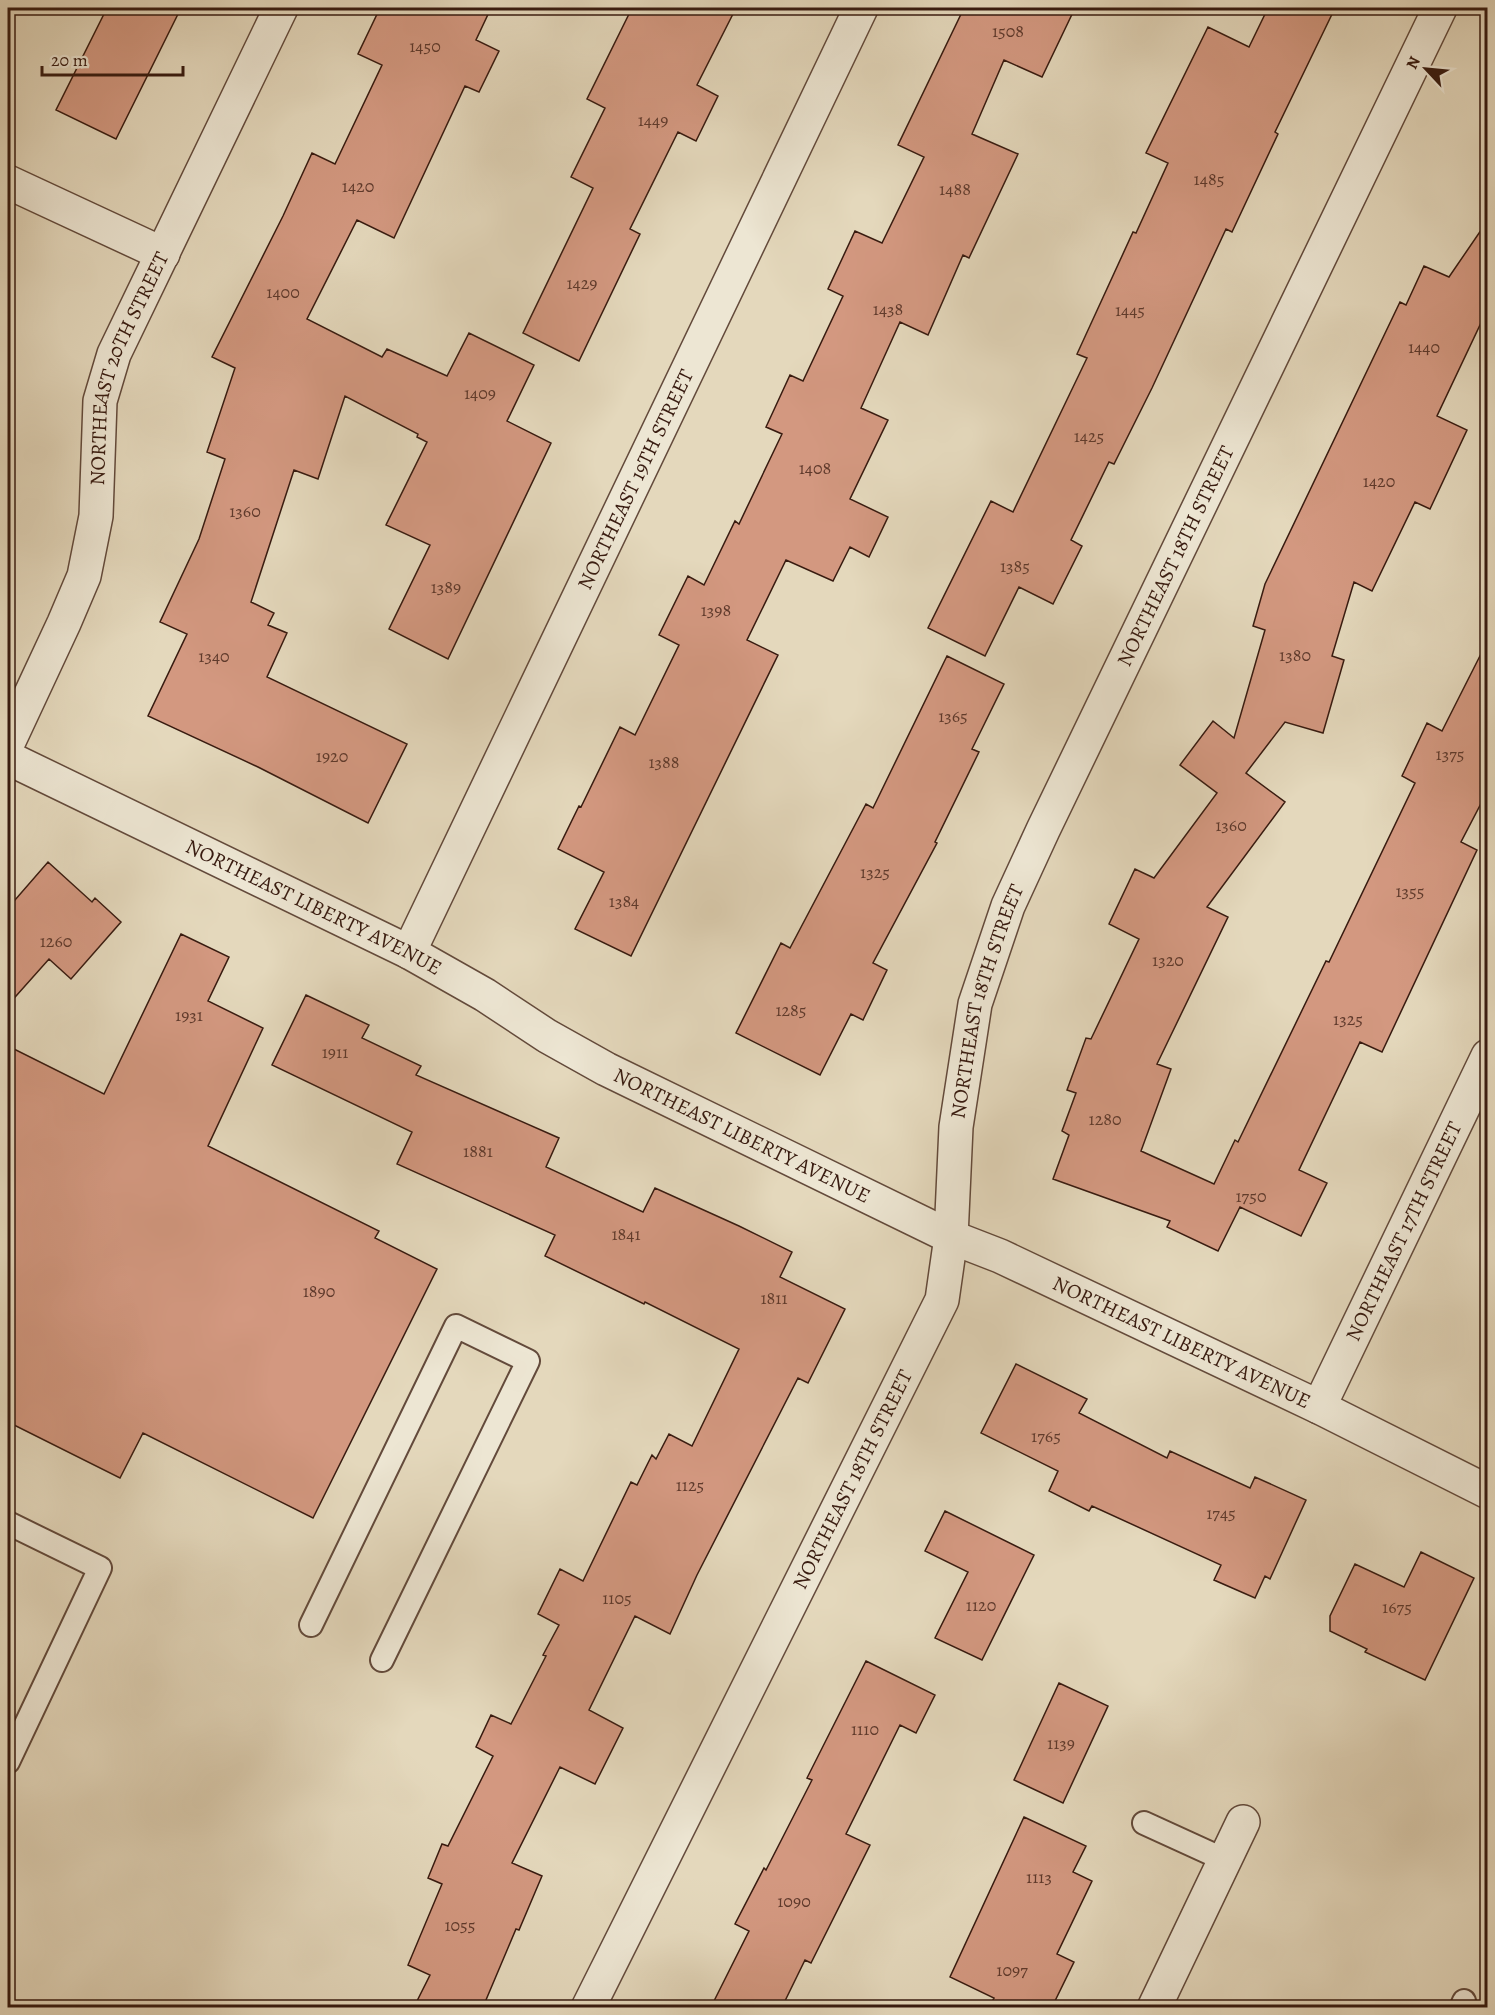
<svg xmlns="http://www.w3.org/2000/svg" width="1495" height="2015" font-family="Alegreya,serif">
<style>
.building{fill:#d39880;stroke:#381b10;stroke-width:1.5}
.lines{fill:none;stroke-linecap:round;stroke-linejoin:round}
.service-casing{stroke:#634a3b;stroke-width:26}
.minor-casing{stroke:#634a3b;stroke-width:36}
.service{stroke:#ede6d3;stroke-width:22}
.minor{stroke:#ede6d3;stroke-width:33}
.labels{text-anchor:middle;dominant-baseline:central;stroke-width:5;stroke-linejoin:round;paint-order:stroke}
.number-label{font-size:18px;fill:#5f3a2c}
.street-label{font-size:21px;fill:#381b10;stroke:#ede6d3}
</style>
<rect width="100%" height="100%" fill="#e4d8bc"/>
<filter id="stains"><feTurbulence type="fractalNoise" baseFrequency=".00333" numOctaves="4"/><feColorMatrix values="0 0 0 0 .2 0 0 0 0 .09 0 0 0 0 .02 0 0 0 .5 -.17"/></filter>
<radialGradient id="worn" r=".72"><stop offset=".6" stop-color="#630" stop-opacity="0"/><stop offset="1" stop-color="#630" stop-opacity=".3"/></radialGradient>
<!-- building -->
<path class="building" d="M 107,8 L 181,8 L 116,139 L 56,110 Z
M 380,8 L 491,8 L 476,40 L 499,51 L 479,92 L 465,86 L 394,238 L 357,220 L 307,319 L 382,357 L 387,349 L 447,376 L 469,333 L 534,365 L 507,421 L 551,443 L 448,659 L 389,629 L 430,545 L 386,525 L 427,442 L 417,437 L 418,434 L 345,396 L 318,479 L 294,470 L 251,602 L 274,613 L 268,625 L 287,633 L 267,677 L 407,744 L 368,823 L 258,767 L 148,716 L 187,634 L 160,622 L 199,539 L 225,459 L 207,452 L 235,368 L 212,357 L 283,216 L 312,153 L 335,164 L 382,65 L 358,54 Z
M 632,8 L 736,8 L 697,85 L 718,96 L 696,141 L 678,132 L 630,229 L 640,234 L 579,361 L 523,333 L 593,188 L 571,177 L 605,108 L 587,99 Z
M 964,8 L 1075,8 L 1042,77 L 1004,60 L 972,134 L 1018,154 L 969,258 L 963,255 L 928,335 L 900,322 L 861,408 L 888,420 L 850,499 L 888,517 L 869,557 L 850,547 L 833,581 L 786,560 L 747,640 L 778,655 L 631,956 L 575,929 L 604,872 L 558,849 L 579,806 L 581,807 L 620,727 L 635,735 L 679,645 L 659,635 L 688,576 L 704,585 L 735,521 L 739,524 L 782,434 L 766,427 L 790,375 L 803,381 L 843,296 L 828,289 L 855,231 L 882,243 L 924,157 L 898,145 Z
M 1268,8 L 1335,8 L 1275,132 L 1278,134 L 1232,232 L 1226,229 L 1152,388 L 1114,464 L 1109,462 L 1071,540 L 1082,546 L 1053,604 L 1019,587 L 985,656 L 928,628 L 991,501 L 1013,512 L 1087,358 L 1077,354 L 1133,232 L 1136,233 L 1168,163 L 1146,153 L 1208,27 L 1249,47 Z
M 1488,220 L 1488,308 L 1437,416 L 1467,430 L 1430,509 L 1415,502 L 1372,591 L 1354,582 L 1332,656 L 1344,660 L 1323,733 L 1285,722 L 1246,773 L 1285,802 L 1207,907 L 1228,917 L 1157,1064 L 1171,1069 L 1141,1151 L 1214,1184 L 1235,1140 L 1238,1142 L 1326,961 L 1329,962 L 1415,783 L 1402,776 L 1427,723 L 1442,731 L 1488,640 L 1488,790 L 1461,842 L 1477,850 L 1382,1052 L 1360,1042 L 1299,1170 L 1327,1183 L 1301,1236 L 1240,1207 L 1218,1251 L 1167,1227 L 1170,1221 L 1053,1179 L 1069,1135 L 1062,1131 L 1076,1093 L 1067,1090 L 1086,1038 L 1091,1039 L 1139,939 L 1109,924 L 1135,869 L 1154,878 L 1217,793 L 1180,765 L 1213,721 L 1234,738 L 1265,630 L 1253,626 L 1265,584 L 1400,302 L 1406,305 L 1424,266 L 1449,277 Z
M 947,656 L 1004,684 L 972,749 L 979,752 L 935,842 L 937,843 L 873,963 L 887,970 L 863,1020 L 851,1014 L 820,1075 L 736,1033 L 781,943 L 790,948 L 866,804 L 873,808 Z
M 48,862 L 92,902 L 95,898 L 121,922 L 71,979 L 49,959 L 8,1005 L 8,908 Z
M 181,934 L 229,957 L 208,1001 L 263,1028 L 208,1146 L 379,1231 L 375,1238 L 437,1269 L 313,1518 L 143,1433 L 120,1478 L 8,1422 L 8,1046 L 104,1094 Z
M 306,995 L 369,1025 L 362,1038 L 421,1066 L 416,1075 L 559,1138 L 546,1167 L 643,1212 L 655,1188 L 739,1226 L 792,1252 L 780,1277 L 845,1309 L 808,1383 L 798,1378 L 697,1575 L 670,1634 L 635,1616 L 589,1710 L 623,1728 L 595,1784 L 560,1767 L 512,1863 L 542,1876 L 519,1930 L 516,1929 L 483,2007 L 414,2007 L 430,1975 L 408,1965 L 442,1884 L 428,1878 L 442,1844 L 448,1846 L 493,1756 L 476,1747 L 491,1715 L 511,1724 L 546,1656 L 543,1655 L 559,1625 L 538,1614 L 560,1569 L 583,1581 L 631,1482 L 637,1485 L 652,1455 L 656,1459 L 669,1434 L 692,1446 L 739,1349 L 645,1302 L 644,1304 L 545,1256 L 555,1235 L 397,1164 L 412,1132 L 272,1065 Z
M 1016,1364 L 1087,1399 L 1079,1413 L 1167,1458 L 1170,1451 L 1250,1488 L 1255,1477 L 1306,1500 L 1270,1579 L 1265,1576 L 1255,1598 L 1214,1580 L 1221,1565 L 1092,1506 L 1089,1511 L 1049,1491 L 1058,1471 L 981,1433 Z
M 945,1511 L 1034,1555 L 982,1660 L 935,1638 L 968,1572 L 925,1551 Z
M 1421,1552 L 1474,1578 L 1425,1680 L 1365,1652 L 1367,1649 L 1330,1631 L 1330,1616 L 1355,1564 L 1404,1587 Z
M 866,1661 L 935,1695 L 916,1733 L 900,1725 L 846,1834 L 870,1845 L 811,1963 L 805,1960 L 782,2007 L 711,2007 L 749,1931 L 735,1924 L 764,1868 L 766,1870 L 812,1780 L 807,1778 Z
M 1059,1683 L 1108,1706 L 1063,1803 L 1014,1780 Z
M 1024,1817 L 1086,1846 L 1073,1872 L 1092,1881 L 1057,1954 L 1074,1962 L 1052,2007 L 989,2007 L 994,1998 L 950,1977 Z"/>
<g class="lines">
<!-- service casing -->
<g class="service-casing">
<path id="service" d="M 8,1523 L 100,1568 L 8,1762
M 311,1625 L 456,1326 L 528,1361 L 382,1660
M 1144,1823 L 1225,1860
M 1461,2008 L 1464,2001"/>
</g>
<!-- minor casing -->
<g class="minor-casing">
<g id="minor">
<path d="M 8,182 L 163,254"/>
<path id="s1" d="M 8,743 L 64,623 L 84,576 L 96,516 L 100,401 L 114,354 L 281,8"/>
<path id="s2" d="M 8,758 L 409,952 L 485,995 L 547,1036 L 606,1069 L 951,1237 L 1000,1256 L 1319,1407 L 1488,1492"/>
<path id="s3" d="M 409,952 L 861,8"/>
<path id="s4" d="M 1319,1407 L 1488,1056"/>
<path id="s5" d="M 588,2008 L 942,1300 L 951,1237 L 956,1127 L 975,1004 L 1008,906 L 1043,830 L 1440,8"/>
<path d="M 1154,2008 L 1243,1822"/>
</g>
</g>
<!-- service -->
<use href="#service" class="service"/>
<!-- minor -->
<use href="#minor" class="minor"/>
</g>
<g class="labels">
<!-- number labels -->
<g class="number-label">
<text x="1008" y="31">1508</text>
<text x="425" y="46">1450</text>
<text x="653" y="120">1449</text>
<text x="1209" y="179">1485</text>
<text x="358" y="186">1420</text>
<text x="955" y="189">1488</text>
<text x="582" y="283">1429</text>
<text x="283" y="292">1400</text>
<text x="888" y="309">1438</text>
<text x="1130" y="310">1445</text>
<text x="1424" y="347">1440</text>
<text x="480" y="393">1409</text>
<text x="1089" y="436">1425</text>
<text x="815" y="468">1408</text>
<text x="1379" y="481">1420</text>
<text x="245" y="511">1360</text>
<text x="1015" y="566">1385</text>
<text x="446" y="587">1389</text>
<text x="716" y="610">1398</text>
<text x="1295" y="655">1380</text>
<text x="214" y="656">1340</text>
<text x="953" y="716">1365</text>
<text x="1450" y="754">1375</text>
<text x="332" y="756">1920</text>
<text x="664" y="762">1388</text>
<text x="1231" y="825">1360</text>
<text x="875" y="872">1325</text>
<text x="1410" y="891">1355</text>
<text x="624" y="901">1384</text>
<text x="56" y="941">1260</text>
<text x="1168" y="960">1320</text>
<text x="791" y="1010">1285</text>
<text x="189" y="1015">1931</text>
<text x="1348" y="1019">1325</text>
<text x="335" y="1052">1911</text>
<text x="1105" y="1119">1280</text>
<text x="478" y="1151">1881</text>
<text x="1251" y="1196">1750</text>
<text x="626" y="1234">1841</text>
<text x="319" y="1291">1890</text>
<text x="774" y="1298">1811</text>
<text x="1046" y="1436">1765</text>
<text x="690" y="1485">1125</text>
<text x="1221" y="1513">1745</text>
<text x="617" y="1598">1105</text>
<text x="981" y="1605">1120</text>
<text x="1397" y="1607">1675</text>
<text x="865" y="1729">1110</text>
<text x="1061" y="1743">1139</text>
<text x="1039" y="1877">1113</text>
<text x="794" y="1901">1090</text>
<text x="460" y="1925">1055</text>
<text x="1012" y="1970">1097</text>
</g>
<!-- street labels -->
<g class="street-label">
<text stroke="none"><textPath href="#s1" startOffset="398">NORTHEAST 20TH STREET</textPath></text>
<text stroke="none"><textPath href="#s3" startOffset="524">NORTHEAST 19TH STREET</textPath></text>
<text stroke="none"><textPath href="#s5" startOffset="1581">NORTHEAST 18TH STREET</textPath></text>
<text stroke="none"><textPath href="#s2" startOffset="340">NORTHEAST LIBERTY AVENUE</textPath></text>
<text stroke="none"><textPath href="#s5" startOffset="1095">NORTHEAST 18TH STREET</textPath></text>
<text stroke="none"><textPath href="#s2" startOffset="826">NORTHEAST LIBERTY AVENUE</textPath></text>
<text stroke="none"><textPath href="#s4" startOffset="195">NORTHEAST 17TH STREET</textPath></text>
<text stroke="none"><textPath href="#s2" startOffset="1312">NORTHEAST LIBERTY AVENUE</textPath></text>
<text stroke="none"><textPath href="#s5" startOffset="591">NORTHEAST 18TH STREET</textPath></text>
</g>
</g>
<!-- margin -->
<rect width="1495" height="2015" fill="none" stroke="#e4d8bc" stroke-width="30"/>
<rect x="9" y="9" width="1477" height="1997" fill="none" stroke="#381b10" stroke-width="3"/>
<rect x="15" y="15" width="1465" height="1985" fill="none" stroke="#381b10" stroke-width="1.5"/>
<!-- north arrow -->
<g transform="translate(1426 69) rotate(296)" stroke="#ede6d3" stroke-width="4.5" paint-order="stroke">
<path d="M0-4.5L10 22L0 15L-10 22Z" fill="#381b10"/>
<text y="-9" font-size="16" font-weight="bold" text-anchor="middle" fill="#381b10">N</text>
</g>
<!-- scale -->
<path d="M42 66v9h141v-9" fill="none" stroke="#381b10" stroke-width="3"/>
<text x="51" y="66" font-size="18" fill="#381b10" stroke="#ede6d3" stroke-width="4.5" paint-order="stroke">20 m</text>
<rect width="100%" height="100%" filter="url(#stains)"/>
<rect width="100%" height="100%" fill="url(#worn)"/>
</svg>
